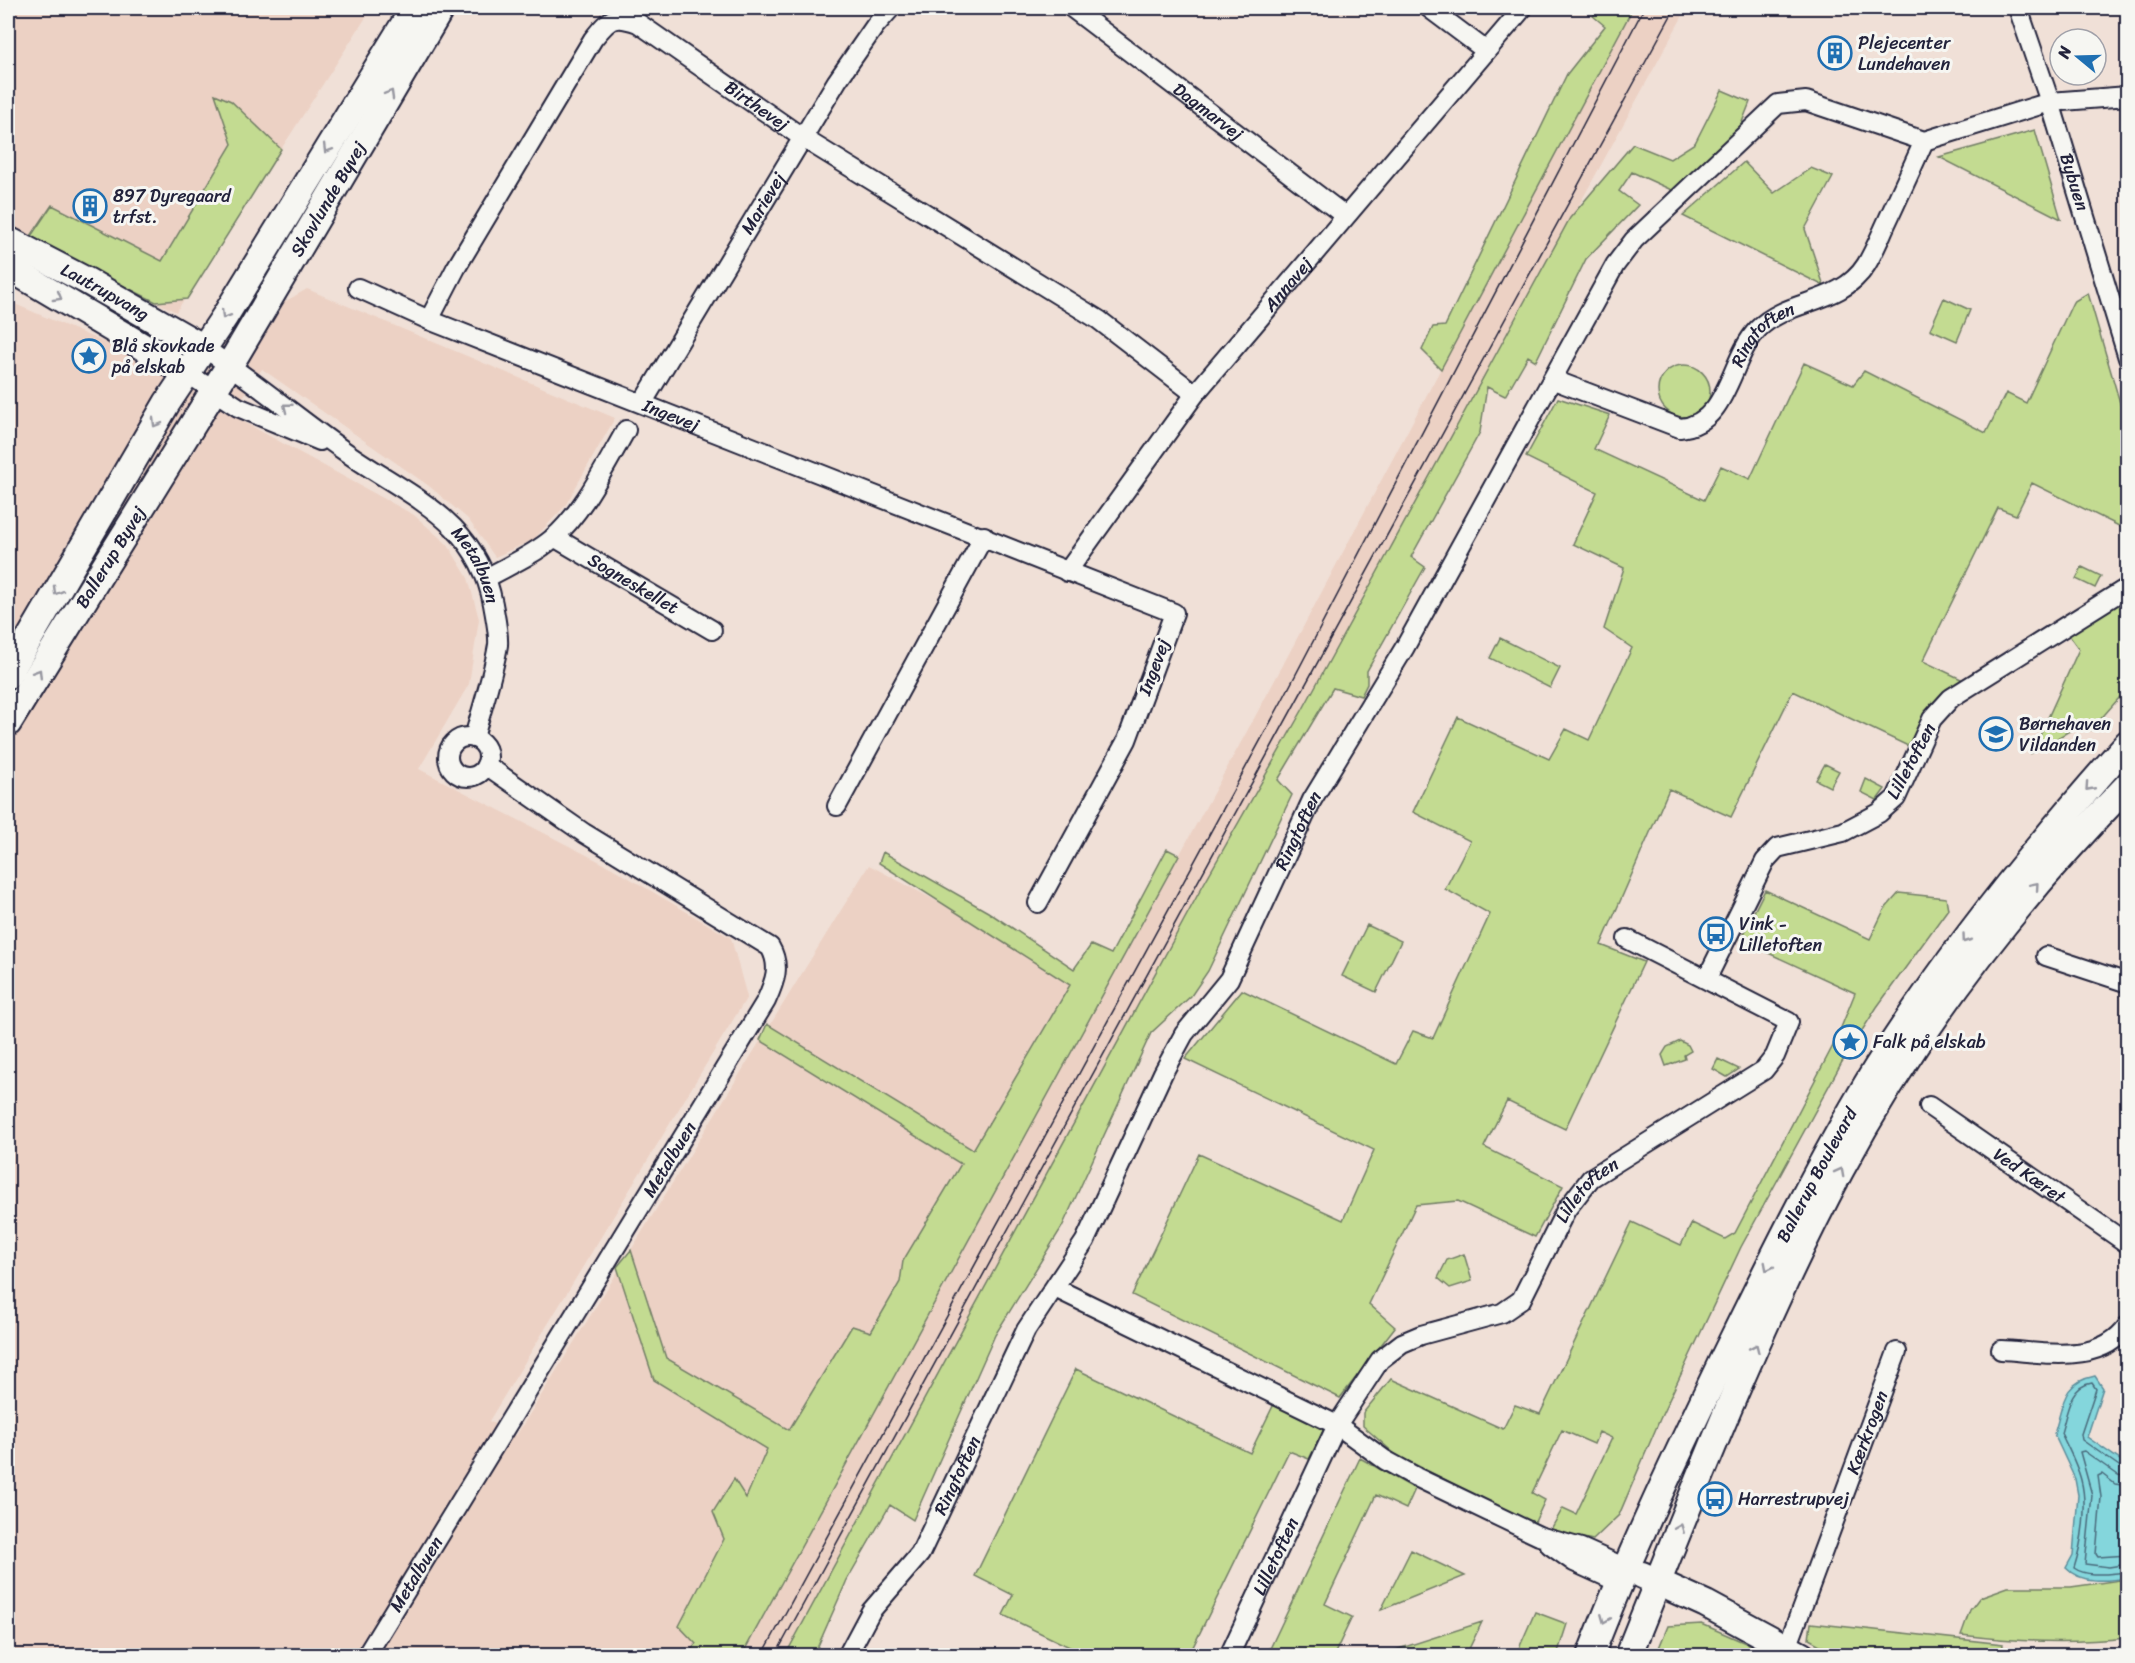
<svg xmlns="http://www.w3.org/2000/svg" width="2135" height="1663" font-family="Sriracha,sans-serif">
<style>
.built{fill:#ecd1c4}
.green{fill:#c3db91;stroke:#727e66;stroke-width:1.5}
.water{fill:#84d6dc;stroke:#5d8e9c;stroke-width:1.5}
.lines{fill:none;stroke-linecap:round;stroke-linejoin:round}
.shore{stroke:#496a7b;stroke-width:1.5}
.street-casing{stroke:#22223b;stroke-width:22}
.secondary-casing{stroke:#22223b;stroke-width:30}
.street{stroke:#f6f6f2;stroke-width:18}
.secondary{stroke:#f6f6f2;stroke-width:26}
.tram{stroke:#22223b;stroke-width:1.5}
.oneway{stroke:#9797a0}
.labels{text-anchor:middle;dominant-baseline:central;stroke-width:6;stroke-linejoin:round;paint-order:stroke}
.poi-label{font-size:18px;fill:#22223b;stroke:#f6f6f2;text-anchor:start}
.street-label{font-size:18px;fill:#22223b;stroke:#f6f6f2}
</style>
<rect width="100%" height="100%" fill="#f0e0d7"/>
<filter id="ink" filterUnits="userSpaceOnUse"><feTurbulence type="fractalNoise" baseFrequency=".0167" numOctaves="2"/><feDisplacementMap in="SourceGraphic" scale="12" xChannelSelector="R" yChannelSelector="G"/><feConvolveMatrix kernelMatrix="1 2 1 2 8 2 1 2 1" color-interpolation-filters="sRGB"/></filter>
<g filter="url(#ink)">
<!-- built -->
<path class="built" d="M 8,8 L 372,8 L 176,312 L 8,226 Z
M 1633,8 L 1687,8 L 1303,709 L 1202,887 L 785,1655 L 742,1656 L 1269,691 Z
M 307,289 L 615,418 L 565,506 L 533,540 L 495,557 L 468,519 L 429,486 L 262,369 L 231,415 L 414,515 L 448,545 L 468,578 L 479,619 L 469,684 L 419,769 L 612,868 L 731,938 L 747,997 L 489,1421 L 516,1436 L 869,865 L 1096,986 L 723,1655 L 8,1655 L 8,301 L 152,363 L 204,348 Z"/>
<!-- green -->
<path class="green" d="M 1599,8 L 1633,8 L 1441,369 L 1422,350 L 1433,327 L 1445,326 L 1567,74 L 1605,26 L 1593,16 Z
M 1722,90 L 1750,102 L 1735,140 L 1676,192 L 1632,172 L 1619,191 L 1638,205 L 1586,259 L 1536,361 L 1528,356 L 1505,396 L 1487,387 L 1480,432 L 1411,557 L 1425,567 L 1367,671 L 1367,684 L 1361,696 L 1333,688 L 1278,780 L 1292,795 L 1208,971 L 1191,996 L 1151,1033 L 1062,1227 L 995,1335 L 913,1520 L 890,1505 L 847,1580 L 814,1655 L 785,1656 L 1202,887 L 1303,709 L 1570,218 L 1633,144 L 1670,159 L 1695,143 Z
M 215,94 L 231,101 L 281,149 L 187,299 L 156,302 L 29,239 L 52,205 L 162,261 L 232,144 Z
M 2035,130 L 2061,219 L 1939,157 Z
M 1744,162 L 1774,193 L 1811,168 L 1833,177 L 1805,229 L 1824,286 L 1683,216 Z
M 2088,293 L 2127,427 L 2127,530 L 2032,483 L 2016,515 L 1998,508 L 1923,661 L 1963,680 L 1931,704 L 1908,746 L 1793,691 L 1731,817 L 1669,789 L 1601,945 L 1644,962 L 1565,1129 L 1507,1101 L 1484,1147 L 1563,1186 L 1535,1237 L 1458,1201 L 1416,1205 L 1369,1304 L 1395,1327 L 1340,1398 L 1132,1295 L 1199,1154 L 1343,1220 L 1374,1150 L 1185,1059 L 1242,990 L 1396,1064 L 1413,1031 L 1433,1038 L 1490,914 L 1445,889 L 1470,841 L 1413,812 L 1458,717 L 1549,759 L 1566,729 L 1589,740 L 1632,648 L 1604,629 L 1624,568 L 1573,544 L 1597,492 L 1526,457 L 1558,398 L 1610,415 L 1594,449 L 1704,500 L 1721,466 L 1750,479 L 1804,363 L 1853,385 L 1864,371 L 1986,433 L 2006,393 L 2026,403 L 2073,302 Z
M 1944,298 L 1970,310 L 1957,341 L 1930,329 Z
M1658 391a26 26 0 1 1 52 0a26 26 0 1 1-52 0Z
M 2082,567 L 2101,576 L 2095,588 L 2076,579 Z
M 2127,598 L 2127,689 L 2091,730 L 2083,723 L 2032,753 L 2079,649 L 2068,634 Z
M 1500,638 L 1560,668 L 1550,688 L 1490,658 Z
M 1825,764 L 1839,771 L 1830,787 L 1816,780 Z
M 1866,779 L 1885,789 L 1877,800 L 1861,792 Z
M 1167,849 L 1179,855 L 742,1655 L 687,1655 L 696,1644 L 679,1626 L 724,1539 L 713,1512 L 734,1479 L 746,1498 L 767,1449 L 654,1380 L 617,1267 L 631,1250 L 666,1358 L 789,1430 L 852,1326 L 871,1332 L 900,1282 L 903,1261 L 961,1164 L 760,1040 L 767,1024 L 973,1150 L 1070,985 L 879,863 L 883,852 L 988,912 L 1074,969 L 1091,945 L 1111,954 Z
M 1765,890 L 1870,939 L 1884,910 L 1899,893 L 1946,898 L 1948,909 L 1877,1007 L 1842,1062 L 1741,1247 L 1660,1419 L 1619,1515 L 1593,1540 L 1550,1531 L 1563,1508 L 1576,1514 L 1612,1438 L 1599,1432 L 1594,1444 L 1562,1430 L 1532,1493 L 1545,1500 L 1534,1524 L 1396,1455 L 1363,1426 L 1363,1413 L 1391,1379 L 1503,1429 L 1515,1405 L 1540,1414 L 1632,1222 L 1681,1245 L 1692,1223 L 1725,1239 L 1735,1233 L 1836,1040 L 1855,993 L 1740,940 Z
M 1367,925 L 1401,941 L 1376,992 L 1342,976 Z
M 1680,1041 L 1688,1045 L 1691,1051 L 1684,1055 L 1685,1059 L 1666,1066 L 1662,1055 L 1667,1047 Z
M 1718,1059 L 1739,1069 L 1727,1077 L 1713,1069 Z
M 1464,1254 L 1472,1281 L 1450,1288 L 1438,1278 L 1447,1260 Z
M 1076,1369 L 1250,1453 L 1274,1404 L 1324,1429 L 1309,1459 L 1289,1451 L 1192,1649 L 1205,1655 L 1086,1655 L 1003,1615 L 1013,1595 L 975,1576 Z
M 1360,1458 L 1415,1489 L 1406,1509 L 1376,1495 L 1325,1604 L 1352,1617 L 1334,1655 L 1267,1655 Z
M 1411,1550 L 1465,1576 L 1381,1610 Z
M 2127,1579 L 2127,1638 C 2071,1644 2017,1642 1961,1635 L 1970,1610 L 1980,1597 L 2008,1587 L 2071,1587 Z
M 1535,1612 L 1567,1624 L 1557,1655 L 1516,1655 Z
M 1482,1622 L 1466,1655 L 1407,1655 L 1395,1650 Z
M 1811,1623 L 2003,1644 L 2001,1655 L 1838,1655 L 1809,1639 Z
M 1702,1624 L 1773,1655 L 1656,1655 L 1668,1626 Z"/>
<!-- water -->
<path class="water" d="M 2095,1376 L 2103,1388 L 2087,1437 L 2127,1465 L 2127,1578 C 2108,1581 2081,1584 2066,1568 L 2073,1555 L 2078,1495 L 2075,1479 L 2054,1434 C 2064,1404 2061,1383 2095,1376 Z"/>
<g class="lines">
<!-- shore -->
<path class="shore" d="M 2128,1469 L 2122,1468 L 2082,1440 L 2081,1434 L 2096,1389 L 2092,1383 C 2069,1386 2067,1414 2061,1433 C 2068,1448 2077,1464 2081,1480 C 2088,1506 2082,1543 2074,1568 C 2088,1578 2111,1573 2128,1572
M 2128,1477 L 2118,1475 L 2084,1451 L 2080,1452 L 2092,1495 L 2085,1564 L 2109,1567 L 2128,1564
M 2128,1486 L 2115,1484 L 2102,1474 L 2098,1476 L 2101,1497 L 2096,1554 L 2098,1557 L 2128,1555"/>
<!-- street casing -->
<g class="street-casing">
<g id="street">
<path id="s1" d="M 1072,8 L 1344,215"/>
<path d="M 1429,8 L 1485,50"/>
<path id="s2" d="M 2018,8 L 2050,102 L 2128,358"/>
<path id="s3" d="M 358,288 L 429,320 L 1174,613 L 1127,740 L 1038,903"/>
<path id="s4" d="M 429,320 L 456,268 L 593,39 C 609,19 613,14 638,23 L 803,138 L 1099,320 L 1195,394"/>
<path id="s5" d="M 204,348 C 253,380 296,417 343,450 C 407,496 477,518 493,604 C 495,616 499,633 498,645 C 493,676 482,707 474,738"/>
<path d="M 187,373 L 238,407 L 320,441"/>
<path id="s6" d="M 1554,380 L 1680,428 C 1729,424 1729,359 1758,329 C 1788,298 1840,306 1866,265 C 1874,252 1880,237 1886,224 C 1899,196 1912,168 1924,141"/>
<path id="s7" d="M 643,402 L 837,81 L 875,26 L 891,8"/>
<path id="s8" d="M 554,537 L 712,630"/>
<path id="s9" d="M 1067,572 L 1195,394 L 1523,8"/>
<path d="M 488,577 C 510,565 533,555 552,539 C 582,514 607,463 626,430"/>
<circle cx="468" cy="757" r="20"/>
<path d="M 837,806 L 984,536"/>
<path d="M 2046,956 L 2128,983"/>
<path d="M 1707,978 L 1765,861 L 1777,848 L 1843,832 L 1879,813 L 1896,798 L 1932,719 L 1951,698 L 2128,587"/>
<path id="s10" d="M 1929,1106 L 2128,1244"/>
<path d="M 1055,1288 L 1337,1425 L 1385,1460 L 1416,1477 L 1539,1536 L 1581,1548 L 1626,1568"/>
<path d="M 2001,1350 C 2043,1352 2100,1366 2128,1325"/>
<path d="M 1550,1545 L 1574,1562 L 1620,1583"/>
<path id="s11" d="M 1787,1648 L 1897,1352"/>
<path id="s12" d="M 366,1656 L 766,1001 C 775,981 781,966 770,947 L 584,833 L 486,765"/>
<path id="s13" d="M 847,1656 L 871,1611 L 920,1554 L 1026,1330 L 1085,1241 L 1163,1073 L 1184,1034 L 1229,979 L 1312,800 L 1405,647 L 1615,265 L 1634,240 L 1778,104 L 1806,101 L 1924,141 L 2050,102 L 2128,96"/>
<path id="s14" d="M 1229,1656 L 1337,1425 L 1380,1360 L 1402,1343 L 1421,1335 L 1502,1313 L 1521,1300 L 1566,1210 L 1591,1178 L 1764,1070 L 1775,1056 L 1789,1022 L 1627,939"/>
</g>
</g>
<!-- secondary casing -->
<g class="secondary-casing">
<g id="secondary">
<path id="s15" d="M 8,240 L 87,281 L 204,348"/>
<path d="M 8,267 L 187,373"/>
<path d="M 8,675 L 167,403 L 225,316 L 414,8"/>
<path id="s16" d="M 8,723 L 237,353 L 441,8"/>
<path d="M 1642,1575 L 1706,1604 L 1802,1656"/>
<path id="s17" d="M 1590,1656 C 1630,1552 1678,1453 1726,1353 C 1773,1257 1820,1161 1876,1069 C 1949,953 2036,846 2128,743"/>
<path d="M 1628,1656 C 1694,1492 1757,1327 1840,1171 C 1916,1029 2015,901 2128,785"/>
</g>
</g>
<!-- street -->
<use href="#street" class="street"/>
<!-- secondary -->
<use href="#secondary" class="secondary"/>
<!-- tram -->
<path class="tram" d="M 762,1656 L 1283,699 L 1644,8
M 775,1656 L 1675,8"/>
</g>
<!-- one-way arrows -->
<defs><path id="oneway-chevron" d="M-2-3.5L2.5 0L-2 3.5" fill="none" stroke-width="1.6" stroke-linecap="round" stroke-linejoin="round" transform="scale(1.5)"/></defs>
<g class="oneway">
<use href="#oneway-chevron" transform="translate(390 94) rotate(-60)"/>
<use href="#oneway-chevron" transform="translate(327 149) rotate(121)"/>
<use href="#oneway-chevron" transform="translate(58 297) rotate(30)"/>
<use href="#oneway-chevron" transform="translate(225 315) rotate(122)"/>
<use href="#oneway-chevron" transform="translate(287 407) rotate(-142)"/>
<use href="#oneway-chevron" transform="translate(156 423) rotate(120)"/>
<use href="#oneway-chevron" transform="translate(57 591) rotate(120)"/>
<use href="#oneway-chevron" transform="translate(38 673) rotate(-58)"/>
<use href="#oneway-chevron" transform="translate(2089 787) rotate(132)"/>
<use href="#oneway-chevron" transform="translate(2035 886) rotate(-49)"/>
<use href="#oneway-chevron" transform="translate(1966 939) rotate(126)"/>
<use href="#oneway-chevron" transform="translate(1840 1172) rotate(-62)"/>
<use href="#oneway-chevron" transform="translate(1768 1267) rotate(117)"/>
<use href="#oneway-chevron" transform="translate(1755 1348) rotate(-66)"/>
<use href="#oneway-chevron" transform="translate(1680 1528) rotate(-68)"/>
<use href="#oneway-chevron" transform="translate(1605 1619) rotate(112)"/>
</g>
</g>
<!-- icons -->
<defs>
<g id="building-ring" transform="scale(1.725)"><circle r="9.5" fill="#f6f6f2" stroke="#1f6fb2" stroke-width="1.5"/><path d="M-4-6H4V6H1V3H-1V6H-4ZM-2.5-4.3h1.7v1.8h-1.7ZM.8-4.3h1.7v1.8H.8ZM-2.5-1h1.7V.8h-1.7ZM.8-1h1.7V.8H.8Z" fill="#1f6fb2"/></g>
<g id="sight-ring" transform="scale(1.725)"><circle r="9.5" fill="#f6f6f2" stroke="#1f6fb2" stroke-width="1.5"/><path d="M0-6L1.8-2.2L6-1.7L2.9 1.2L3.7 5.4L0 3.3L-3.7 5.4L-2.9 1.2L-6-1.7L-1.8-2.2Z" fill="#1f6fb2"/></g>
<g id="school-ring" transform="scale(1.725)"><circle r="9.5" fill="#f6f6f2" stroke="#1f6fb2" stroke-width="1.5"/><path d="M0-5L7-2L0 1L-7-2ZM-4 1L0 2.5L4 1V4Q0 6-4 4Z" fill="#1f6fb2"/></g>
<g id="bus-ring" transform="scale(1.725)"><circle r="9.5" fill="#f6f6f2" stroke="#1f6fb2" stroke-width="1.5"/><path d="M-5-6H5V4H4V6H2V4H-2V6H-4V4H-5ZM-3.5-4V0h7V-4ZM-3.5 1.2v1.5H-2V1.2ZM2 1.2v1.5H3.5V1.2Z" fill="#1f6fb2"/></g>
</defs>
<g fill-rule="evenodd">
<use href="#building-ring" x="1835" y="53"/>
<use href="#building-ring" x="90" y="206"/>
<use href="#sight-ring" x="89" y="356"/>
<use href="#school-ring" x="1996" y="734"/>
<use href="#bus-ring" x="1716" y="934"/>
<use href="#sight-ring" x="1850" y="1042"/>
<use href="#bus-ring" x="1715" y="1499"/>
</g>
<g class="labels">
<!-- poi labels -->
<g class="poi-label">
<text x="1858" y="43">Plejecenter<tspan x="1858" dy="21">Lundehaven</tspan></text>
<text x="113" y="196">897 Dyregaard<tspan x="113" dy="21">trfst.</tspan></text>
<text x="112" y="346">Blå skovkade<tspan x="112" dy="21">på elskab</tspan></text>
<text x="2019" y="724">Børnehaven<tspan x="2019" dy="21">Vildanden</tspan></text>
<text x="1739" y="924">Vink -<tspan x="1739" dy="21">Lilletoften</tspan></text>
<text x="1873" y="1042">Falk på elskab</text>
<text x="1738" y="1499">Harrestrupvej</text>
</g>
<!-- street labels -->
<g class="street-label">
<text stroke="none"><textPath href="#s4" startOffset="524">Birthevej</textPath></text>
<text stroke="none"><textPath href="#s1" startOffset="171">Dagmarvej</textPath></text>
<text stroke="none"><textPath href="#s2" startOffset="183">Bybuen</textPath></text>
<text stroke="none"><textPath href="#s16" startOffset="614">Skovlunde Byvej</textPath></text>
<text stroke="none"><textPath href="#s7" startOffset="232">Marievej</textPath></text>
<text stroke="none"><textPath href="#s9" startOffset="363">Annavej</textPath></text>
<text stroke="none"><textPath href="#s15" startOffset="110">Lautrupvang</textPath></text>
<text stroke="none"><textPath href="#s6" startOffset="266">Ringtoften</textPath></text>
<text stroke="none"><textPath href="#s3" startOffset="338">Ingevej</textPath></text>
<text stroke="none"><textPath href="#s16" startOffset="195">Ballerup Byvej</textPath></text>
<text stroke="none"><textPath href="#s5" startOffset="352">Metalbuen</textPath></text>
<text stroke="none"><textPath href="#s8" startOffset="92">Sogneskellet</textPath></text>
<text transform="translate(1154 667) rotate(-70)">Ingevej</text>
<text transform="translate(1911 761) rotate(-62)">Lilletoften</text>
<text stroke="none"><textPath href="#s13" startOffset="945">Ringtoften</textPath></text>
<text stroke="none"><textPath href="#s12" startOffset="582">Metalbuen</textPath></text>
<text stroke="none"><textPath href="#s17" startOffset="532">Ballerup Boulevard</textPath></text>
<text stroke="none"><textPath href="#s10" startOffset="122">Ved Kæret</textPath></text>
<text stroke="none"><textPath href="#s14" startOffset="618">Lilletoften</textPath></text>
<text stroke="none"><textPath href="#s11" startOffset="230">Kærkrogen</textPath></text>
<text stroke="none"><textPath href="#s13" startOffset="213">Ringtoften</textPath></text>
<text stroke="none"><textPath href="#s14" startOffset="110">Lilletoften</textPath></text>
<text stroke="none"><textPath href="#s12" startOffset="96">Metalbuen</textPath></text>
</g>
</g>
<!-- margin -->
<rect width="2135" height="1663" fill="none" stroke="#f6f6f2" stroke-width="30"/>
<rect x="15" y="15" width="2105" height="1633" fill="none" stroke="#22223b" stroke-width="2" filter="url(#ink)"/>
<!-- north arrow -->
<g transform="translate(2078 57) rotate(289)"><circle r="28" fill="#f6f6f2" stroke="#a1a1a9" stroke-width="1.5"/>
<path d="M0-4.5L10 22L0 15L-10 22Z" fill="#1f6fb2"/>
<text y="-9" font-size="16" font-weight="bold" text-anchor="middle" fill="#22223b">N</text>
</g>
</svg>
